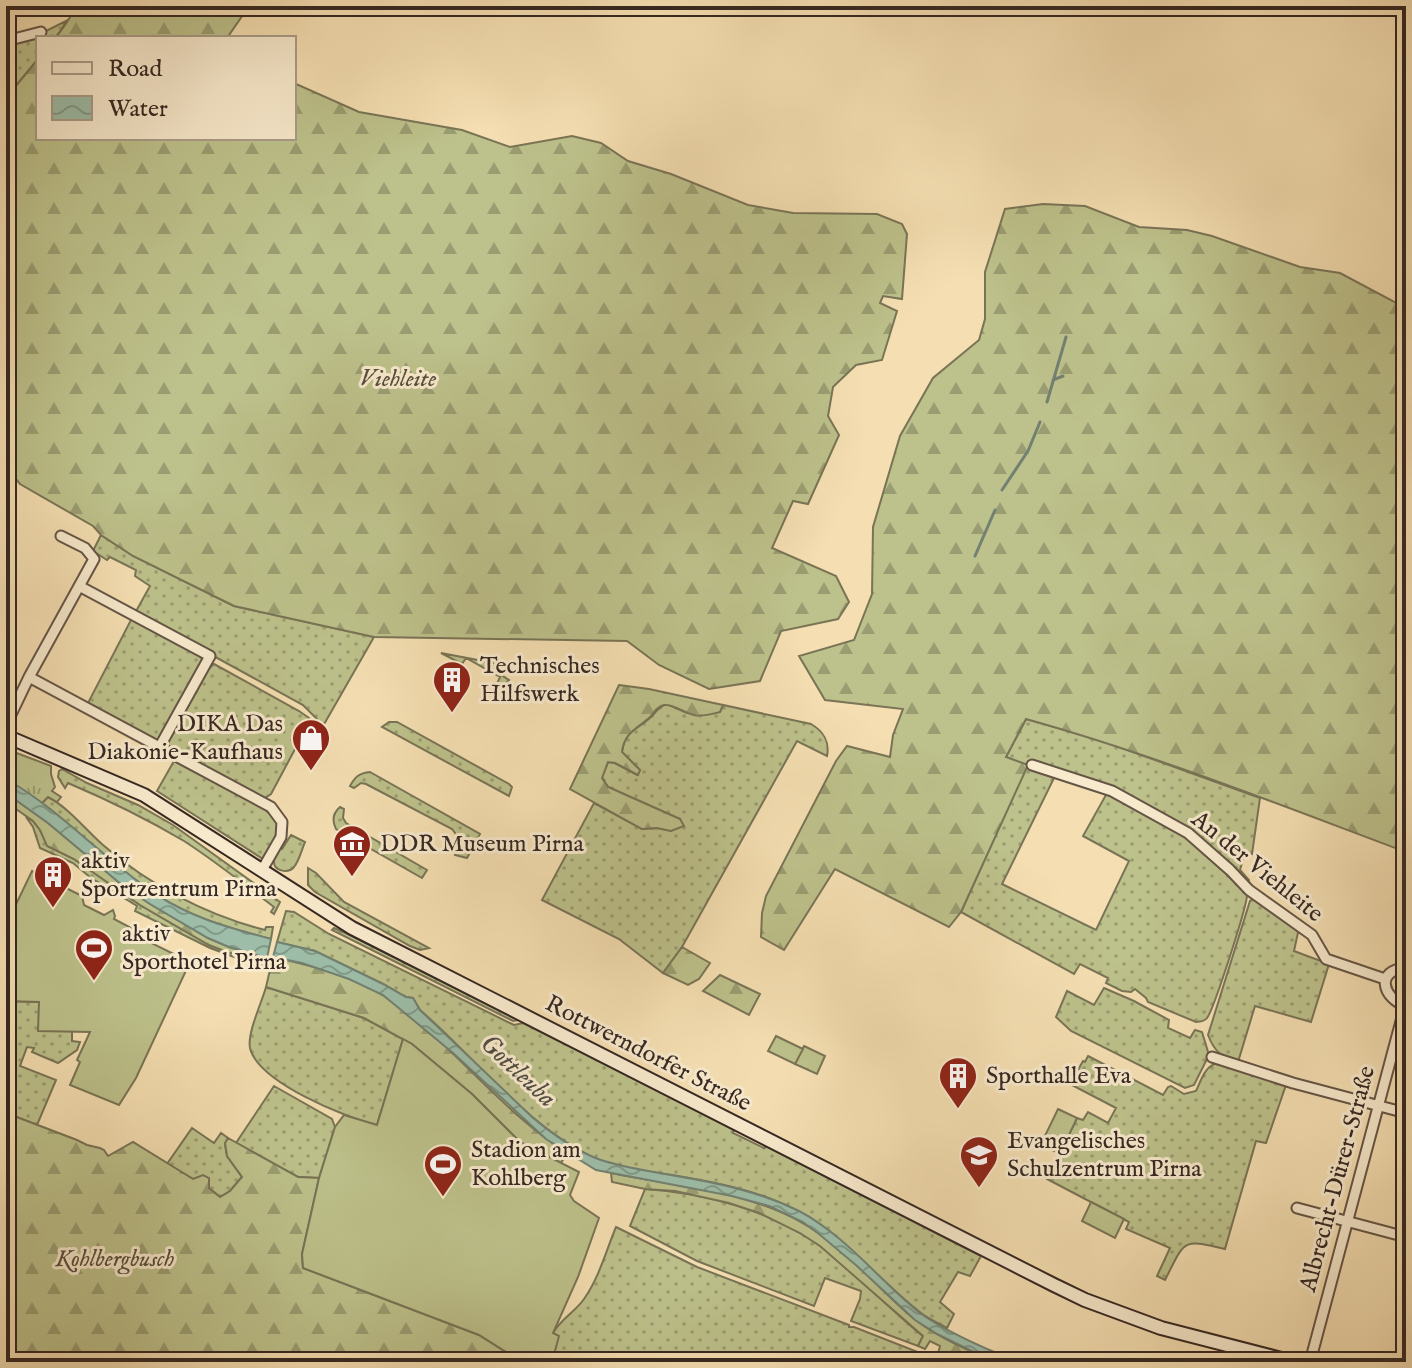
<svg xmlns="http://www.w3.org/2000/svg" width="1412" height="1368" font-family="'IM FELL English',serif">
<style>
.grass{fill:url(#grass-dots);stroke:#797456;stroke-width:2}
.forest{fill:url(#forest-firs);stroke:#797456;stroke-width:2}
.park{fill:url(#park-tufts);stroke:#797456;stroke-width:2}
.pitch{fill:#bdc18b;stroke:#797456;stroke-width:2}
.water{fill:url(#water-waves);stroke:#738172;stroke-width:2}
.lines{fill:none;stroke-linecap:round;stroke-linejoin:round}
.stream{stroke:#738172;stroke-width:3}
.street-casing{stroke:#655546;stroke-width:13}
.secondary-casing{stroke:#352722;stroke-width:16}
.street{stroke:#f8eacd;stroke-width:9}
.secondary{stroke:#f8eacd;stroke-width:12}
.labels{text-anchor:middle;dominant-baseline:central;stroke-width:6;stroke-linejoin:round;paint-order:stroke}
.park-label{font-size:24px;font-style:italic;fill:#574e3c;stroke:#f8eacd}
.poi-label{font-size:24px;fill:#352722;stroke:#f8eacd;text-anchor:start}
.street-label{font-size:24px;fill:#352722;stroke:#f8eacd}
.water-label{font-size:26px;font-style:italic;fill:#4f4c44;stroke:#f8eacd}
</style>
<defs>
<pattern id="grass-dots" width="8" height="8" patternUnits="userSpaceOnUse" patternTransform="scale(2)"><rect width="8" height="8" fill="#bdc18b"/><path d="M2 2h.1M6 6h.1" fill="none" stroke="#9a9d71" stroke-width="1.8" stroke-linecap="round"/></pattern>
<pattern id="forest-firs" width="22" height="20" patternUnits="userSpaceOnUse" patternTransform="scale(2)"><rect width="22" height="20" fill="#bdc18b"/><path d="M5 1l3.5 6h-7zM16 11l3.5 6h-7z" fill="#9a9d71"/></pattern>
<pattern id="park-tufts" width="24" height="20" patternUnits="userSpaceOnUse" patternTransform="scale(2)"><rect width="24" height="20" fill="#bdc18b"/><path d="M3 7l-1-3M5 7V3M7 7l1-3M15 17l-1-3M17 17v-4M19 17l1-3" fill="none" stroke="#9a9d71"/></pattern>
<pattern id="water-waves" width="16" height="10" patternUnits="userSpaceOnUse" patternTransform="scale(2)"><rect width="16" height="10" fill="#9dbda8"/><path d="M0 5q4-4 8 0t8 0" fill="none" stroke="#819a88"/></pattern>
</defs>
<rect width="100%" height="100%" fill="#f5dfb2"/>
<filter id="stains"><feTurbulence type="fractalNoise" baseFrequency=".0025" numOctaves="4"/><feColorMatrix values="0 0 0 0 .2 0 0 0 0 .09 0 0 0 0 .02 0 0 0 .5 -.17"/></filter>
<radialGradient id="worn" r=".72"><stop offset=".6" stop-color="#630" stop-opacity="0"/><stop offset="1" stop-color="#630" stop-opacity=".3"/></radialGradient>
<!-- grass -->
<path class="grass" d="M 66,21 L 62,29 L 55,38 L 38,38 L 38,59 L 15,87 L 6,128 L 6,43 L 42,33 Z
M 101,535 L 133,556 L 234,606 L 374,637 L 323,726 L 316,724 L 317,719 L 303,705 L 135,613 L 150,586 L 135,576 L 136,570 L 110,557 L 107,560 L 93,551 Z
M 132,618 L 198,653 L 204,662 L 159,742 L 88,703 Z
M 441,653 L 509,666 L 513,670 L 512,674 L 505,671 L 503,676 L 509,680 L 504,686 L 497,684 L 500,677 L 466,658 L 462,664 Z
M 214,664 L 299,711 L 309,718 L 309,723 L 271,794 L 265,798 L 261,798 L 164,745 L 206,671 Z
M 667,704 L 687,713 L 720,712 L 723,705 L 811,724 C 823,731 830,742 827,756 L 797,741 L 682,947 L 663,973 L 619,939 L 542,900 L 594,803 L 642,829 L 657,828 L 671,831 L 680,819 L 608,787 L 602,778 L 608,762 L 615,763 L 637,775 L 640,770 L 622,752 C 625,729 638,730 652,716 C 658,710 658,707 667,704 Z
M 1026,719 L 1097,739 L 1260,798 L 1252,854 L 1245,852 L 1240,870 L 1249,880 L 1248,884 L 1190,831 L 1173,819 L 1140,802 L 1028,762 L 1028,765 L 1055,776 L 1002,884 L 1096,930 L 1129,861 L 1083,836 L 1107,793 L 1186,835 L 1245,889 C 1245,891 1246,893 1247,895 C 1247,906 1214,1009 1207,1018 C 1204,1022 1201,1021 1196,1022 L 1148,1002 L 1146,998 L 1135,989 L 1131,992 L 1122,991 L 1106,983 L 1108,978 L 1080,964 L 1074,974 L 961,912 L 1027,766 L 1006,757 Z
M 389,722 L 397,722 L 509,784 L 512,787 L 509,796 L 382,727 Z
M 174,761 L 269,811 L 278,823 L 277,834 L 263,859 L 157,791 Z
M 62,769 L 87,783 L 138,805 L 173,825 L 280,902 L 274,914 L 271,912 L 274,907 C 245,885 215,861 184,841 C 147,819 108,800 68,783 L 65,788 L 58,777 L 59,771 Z
M 370,772 L 480,834 L 467,858 L 455,855 L 458,837 L 452,829 L 366,784 L 361,783 L 354,788 L 350,786 C 355,777 359,773 370,772 Z
M 48,797 C 69,808 85,829 103,845 C 149,885 206,915 265,930 L 266,927 L 273,927 L 271,939 C 240,931 210,923 182,909 C 129,883 89,838 42,803 Z
M 340,807 L 344,809 L 343,818 L 346,823 L 427,870 L 422,878 L 336,829 C 332,821 333,813 340,807 Z
M 26,817 L 33,821 L 40,830 L 48,846 L 74,859 L 140,905 L 209,945 L 227,952 L 266,962 L 263,965 L 253,964 L 210,948 L 135,911 L 137,906 L 91,878 L 73,863 L 40,848 L 33,827 Z
M 291,835 L 305,842 C 301,851 300,859 294,867 C 288,874 273,871 274,861 C 274,857 278,851 280,848 L 282,849 Z
M 308,868 L 316,873 L 344,902 L 429,948 L 420,950 L 410,946 L 315,892 L 308,885 Z
M 1253,899 L 1256,899 L 1299,928 L 1294,951 L 1329,964 L 1311,1022 L 1255,1006 L 1238,1062 C 1221,1056 1215,1053 1208,1035 L 1250,901 Z
M 286,911 L 294,912 L 329,934 L 514,1025 L 523,1023 L 734,1129 L 733,1133 L 764,1148 L 766,1146 L 981,1256 L 970,1276 L 958,1272 L 940,1302 L 954,1314 L 947,1328 C 938,1323 929,1319 921,1313 C 879,1281 846,1237 800,1212 C 761,1191 715,1182 672,1175 C 647,1172 619,1168 595,1158 C 528,1128 476,1058 420,1010 L 413,998 L 406,997 L 383,984 L 315,951 L 277,942 Z
M 334,928 L 350,935 L 518,1020 L 513,1021 L 332,930 Z
M 266,987 L 364,1018 L 403,1039 L 377,1125 C 346,1118 258,1082 250,1048 C 247,1033 262,1002 266,987 Z
M 1104,988 L 1134,1001 L 1169,1020 L 1168,1028 L 1190,1038 L 1195,1030 L 1202,1032 L 1209,1055 L 1194,1085 L 1185,1088 L 1071,1031 L 1056,1017 L 1067,991 L 1094,1005 Z
M 6,1001 L 39,1002 L 39,1031 L 72,1031 L 72,1041 L 80,1042 L 77,1050 L 58,1063 L 32,1052 L 34,1048 L 27,1047 L 20,1066 L 56,1080 L 37,1125 L 14,1116 L 12,1120 L 6,1117 Z
M 1088,1056 L 1163,1095 L 1168,1087 L 1171,1086 L 1184,1094 L 1196,1091 C 1201,1081 1205,1065 1218,1063 L 1286,1085 L 1266,1143 L 1256,1141 L 1225,1249 C 1181,1238 1185,1241 1165,1280 L 1157,1276 L 1170,1248 L 1126,1229 L 1129,1222 L 1047,1179 L 1077,1118 L 1083,1120 L 1088,1112 L 1108,1123 L 1116,1108 L 1070,1084 L 1083,1061 L 1085,1062 Z
M 274,1086 L 332,1119 L 335,1127 L 319,1178 L 298,1177 L 236,1143 Z
M 192,1128 L 214,1143 L 221,1133 L 228,1138 L 225,1144 L 227,1156 L 242,1177 L 230,1191 L 220,1197 L 209,1188 L 167,1164 Z
M 645,1189 C 706,1193 770,1210 820,1246 C 857,1273 888,1308 923,1336 L 918,1346 L 851,1321 L 860,1299 L 861,1291 L 825,1278 L 814,1306 L 697,1261 L 630,1226 Z
M 616,1227 L 697,1267 L 849,1325 L 849,1327 L 854,1327 L 943,1362 L 552,1362 L 558,1337 L 553,1333 C 561,1319 575,1312 584,1299 C 599,1278 606,1251 616,1227 Z"/>
<!-- forest -->
<path class="forest" d="M 78,6 L 249,6 L 227,38 L 55,38 C 64,28 70,16 78,6 Z
M 38,59 L 38,138 L 294,138 L 294,83 L 359,112 L 462,130 L 510,147 L 572,136 L 601,143 L 628,161 L 671,174 L 748,205 L 793,213 L 877,214 L 902,224 L 907,234 L 902,299 L 883,296 L 880,303 L 897,311 L 882,360 L 856,365 L 833,387 L 828,416 L 839,435 L 808,504 L 793,501 L 772,548 L 836,576 L 849,602 L 838,619 L 781,631 L 760,681 L 709,689 L 659,665 L 627,641 L 374,637 L 234,606 L 133,556 L 101,535 L 93,526 L 20,484 L 6,467 L 6,128 L 15,87 Z
M 1043,204 L 1085,206 L 1139,227 L 1187,230 L 1212,236 L 1300,267 L 1340,273 L 1406,308 L 1406,852 C 1280,805 1155,755 1026,719 L 1006,757 L 1028,765 L 961,912 L 949,927 L 835,869 L 784,950 L 761,937 L 762,913 L 766,896 L 836,761 L 847,746 L 890,757 L 893,735 L 903,709 L 825,700 L 799,656 L 854,640 L 872,594 L 873,527 L 900,436 L 933,378 L 979,340 L 985,319 L 985,272 L 1005,209 Z
M 619,685 L 649,689 L 723,705 L 720,712 C 712,714 702,717 694,715 C 684,713 674,704 664,705 C 655,707 655,713 649,718 C 636,729 624,733 622,752 L 640,770 L 638,775 L 615,763 L 608,762 L 602,778 L 608,787 L 680,819 L 684,826 L 671,831 L 657,828 L 642,829 L 570,789 Z
M 6,793 L 48,823 L 122,885 L 150,904 L 208,938 L 229,947 L 267,958 L 266,962 L 227,952 L 209,945 L 140,905 L 74,859 L 47,846 L 40,830 L 33,821 L 6,802 Z
M 682,947 L 710,963 L 699,979 L 688,985 L 663,973 Z
M 273,957 C 309,965 353,976 384,996 C 450,1040 500,1111 567,1153 L 561,1163 L 520,1142 L 472,1094 L 412,1044 L 364,1018 L 266,987 Z
M 720,975 L 760,994 L 749,1015 L 703,991 Z
M 14,1116 L 77,1140 L 87,1145 L 100,1148 L 104,1150 L 108,1156 L 133,1142 L 193,1179 L 203,1175 L 209,1178 L 209,1188 L 220,1197 L 230,1191 L 242,1177 L 227,1156 L 225,1143 L 228,1138 L 298,1177 L 319,1178 L 302,1254 L 303,1268 L 479,1335 L 522,1362 L 6,1362 L 6,1117 L 12,1120 Z
M 611,1173 C 675,1186 743,1190 801,1222 C 843,1245 876,1287 913,1318 C 937,1337 966,1349 994,1362 L 954,1362 L 938,1354 L 940,1346 L 930,1341 L 925,1349 L 918,1346 L 923,1336 L 820,1246 L 800,1233 L 759,1213 L 729,1203 L 675,1191 L 645,1189 L 612,1182 Z"/>
<!-- park -->
<path class="park" d="M 6,749 L 51,766 L 51,774 L 55,787 L 52,791 L 61,797 L 57,802 L 48,797 L 42,803 L 6,779 Z
M 804,1046 L 825,1056 L 817,1074 L 795,1064 Z"/>
<!-- pitch -->
<path class="pitch" d="M 32,871 L 82,896 L 84,905 L 104,915 L 113,910 L 115,916 L 114,919 L 137,931 L 141,935 L 141,938 L 190,962 L 136,1078 L 119,1105 L 70,1085 L 80,1062 L 77,1060 L 90,1032 L 38,1031 L 39,1002 L 6,1001 L 6,942 L 8,942 L 6,919 L 9,919 Z
M 776,1036 L 803,1049 L 795,1064 L 768,1051 Z
M 403,1039 L 412,1044 L 472,1094 L 520,1142 L 579,1172 L 570,1195 L 574,1201 L 599,1218 L 578,1277 L 553,1333 L 559,1336 L 552,1362 L 522,1362 L 479,1335 L 303,1268 L 302,1254 L 319,1178 L 335,1127 L 344,1115 L 377,1125 Z
M 1058,1109 L 1077,1118 L 1060,1154 L 1041,1144 Z
M 1091,1202 L 1124,1219 L 1115,1238 L 1082,1221 Z"/>
<!-- water -->
<path class="water" d="M 6,779 C 61,810 104,860 157,895 C 191,918 231,928 271,939 L 267,958 L 229,947 L 208,938 L 150,904 L 122,885 L 48,823 L 6,793 Z
M 277,942 L 315,951 L 383,984 L 406,997 L 413,998 L 420,1010 L 532,1117 C 551,1133 574,1150 598,1159 C 624,1168 650,1171 676,1176 C 718,1183 760,1192 799,1211 C 845,1235 880,1281 920,1313 C 942,1329 999,1357 1025,1362 L 994,1362 L 937,1334 L 915,1320 L 857,1266 L 819,1234 L 803,1222 L 769,1206 L 732,1196 L 596,1170 L 546,1139 L 453,1053 L 383,995 L 349,979 L 302,963 L 273,957 Z"/>
<g class="lines">
<!-- stream -->
<path class="stream" d="M 75,15 L 82,6
M 1053,380 L 1063,376
M 1047,402 L 1066,337
M 1002,490 L 1028,451 L 1040,422
M 975,556 L 995,510"/>
<!-- street casing -->
<g class="street-casing">
<path id="street" d="M 6,41 L 41,32
M 79,586 L 210,656 L 159,748
M 29,677 L 271,807 L 282,822 L 281,837 L 262,870
M 6,725 L 29,677 L 94,559 L 85,548 L 61,536
M 1032,765 L 1112,791 L 1188,833 L 1230,870 L 1249,890 L 1312,935 L 1326,959 L 1385,979
M 1406,968 C 1375,970 1382,998 1406,1006
M 1212,1057 L 1293,1083 L 1406,1113
M 1297,1208 L 1406,1237
M 1310,1362 L 1405,1006"/>
</g>
<!-- secondary casing -->
<g class="secondary-casing">
<path id="secondary" d="M 6,736 L 144,795 L 352,928 L 1054,1285 L 1085,1300 L 1161,1328 L 1293,1362"/>
</g>
<!-- street -->
<use href="#street" class="street"/>
<!-- secondary -->
<use href="#secondary" class="secondary"/>
</g>
<!-- icons -->
<defs>
<g id="building-pin" transform="scale(2)"><path d="M0 17L-7.5 6A9.5 9.5 0 1 1 7.5 6Z" fill="#8f2418" stroke="#f8eacd"/><path d="M-4-6H4V6H1V3H-1V6H-4ZM-2.5-4.3h1.7v1.8h-1.7ZM.8-4.3h1.7v1.8H.8ZM-2.5-1h1.7V.8h-1.7ZM.8-1h1.7V.8H.8Z" fill="#fff"/></g>
<g id="shop-pin" transform="scale(2)"><path d="M0 17L-7.5 6A9.5 9.5 0 1 1 7.5 6Z" fill="#8f2418" stroke="#f8eacd"/><path d="M-5-2.5h2.3a2.7 3.5 0 0 1 5.4 0H5L5.5 6h-11ZM-1.5-2.5h3a1.5 2.3 0 0 0-3 0Z" fill="#fff"/></g>
<g id="museum-pin" transform="scale(2)"><path d="M0 17L-7.5 6A9.5 9.5 0 1 1 7.5 6Z" fill="#8f2418" stroke="#f8eacd"/><path d="M0-6L6-3V-2H-6V-3ZM-5-1h2V3h-2ZM-1-1h2V3h-2ZM3-1h2V3H3ZM-6 4H6V6H-6Z" fill="#fff"/></g>
<g id="stadium-pin" transform="scale(2)"><path d="M0 17L-7.5 6A9.5 9.5 0 1 1 7.5 6Z" fill="#8f2418" stroke="#f8eacd"/><path d="M0-5a6.5 5 0 1 0 0 10a6.5 5 0 1 0 0-10ZM-3.5-1.8h7v3.6h-7Z" fill="#fff"/></g>
<g id="school-pin" transform="scale(2)"><path d="M0 17L-7.5 6A9.5 9.5 0 1 1 7.5 6Z" fill="#8f2418" stroke="#f8eacd"/><path d="M0-5L7-2L0 1L-7-2ZM-4 1L0 2.5L4 1V4Q0 6-4 4Z" fill="#fff"/></g>
</defs>
<g fill-rule="evenodd">
<use href="#building-pin" x="452" y="680"/>
<use href="#shop-pin" x="311" y="738"/>
<use href="#museum-pin" x="352" y="844"/>
<use href="#building-pin" x="53" y="875"/>
<use href="#stadium-pin" x="94" y="948"/>
<use href="#building-pin" x="958" y="1076"/>
<use href="#school-pin" x="979" y="1155"/>
<use href="#stadium-pin" x="443" y="1164"/>
</g>
<g class="labels">
<!-- park labels -->
<g class="park-label">
<text x="398" y="379">Viehleite</text>
<text x="115" y="1259">Kohlbergbusch</text>
</g>
<!-- poi labels -->
<g class="poi-label">
<text x="480" y="666">Technisches<tspan x="480" dy="28">Hilfswerk</tspan></text>
<text x="283" y="724" text-anchor="end">DIKA Das<tspan x="283" dy="28">Diakonie-Kaufhaus</tspan></text>
<text x="380" y="844">DDR Museum Pirna</text>
<text x="81" y="861">aktiv<tspan x="81" dy="28">Sportzentrum Pirna</tspan></text>
<text x="122" y="934">aktiv<tspan x="122" dy="28">Sporthotel Pirna</tspan></text>
<text x="986" y="1076">Sporthalle Eva</text>
<text x="1007" y="1141">Evangelisches<tspan x="1007" dy="28">Schulzentrum Pirna</tspan></text>
<text x="471" y="1150">Stadion am<tspan x="471" dy="28">Kohlberg</tspan></text>
</g>
<!-- street labels -->
<g class="street-label">
<text transform="translate(1257 867) rotate(39)">An der Viehleite</text>
<text transform="translate(648 1054) rotate(27)">Rottwerndorfer Straße</text>
<text transform="translate(1338 1179) rotate(-75)">Albrecht-Dürer-Straße</text>
</g>
<!-- water labels -->
<g class="water-label">
<text transform="translate(518 1071) rotate(43)">Gottleuba</text>
</g>
</g>
<!-- margin -->
<rect width="1412" height="1368" fill="none" stroke="#f5dfb2" stroke-width="32"/>
<rect x="8" y="8" width="1396" height="1352" fill="none" stroke="#352722" stroke-width="4"/>
<rect x="16" y="16" width="1380" height="1336" fill="none" stroke="#352722" stroke-width="2"/>
<!-- legend -->
<rect x="36" y="36" width="260" height="104" fill="#f8eacd" stroke="#aa9c89" stroke-width="2"/>
<rect x="52" y="62" width="40" height="12" fill="#f8eacd" stroke="#aa9c89" stroke-width="2"/>
<text x="108" y="76" font-size="24" fill="#352722">Road</text>
<rect x="52" y="96" width="40" height="24" fill="url(#water-waves)" stroke="#aa9c89" stroke-width="2"/>
<text x="108" y="116" font-size="24" fill="#352722">Water</text>
<rect width="100%" height="100%" filter="url(#stains)"/>
<rect width="100%" height="100%" fill="url(#worn)"/>
</svg>
